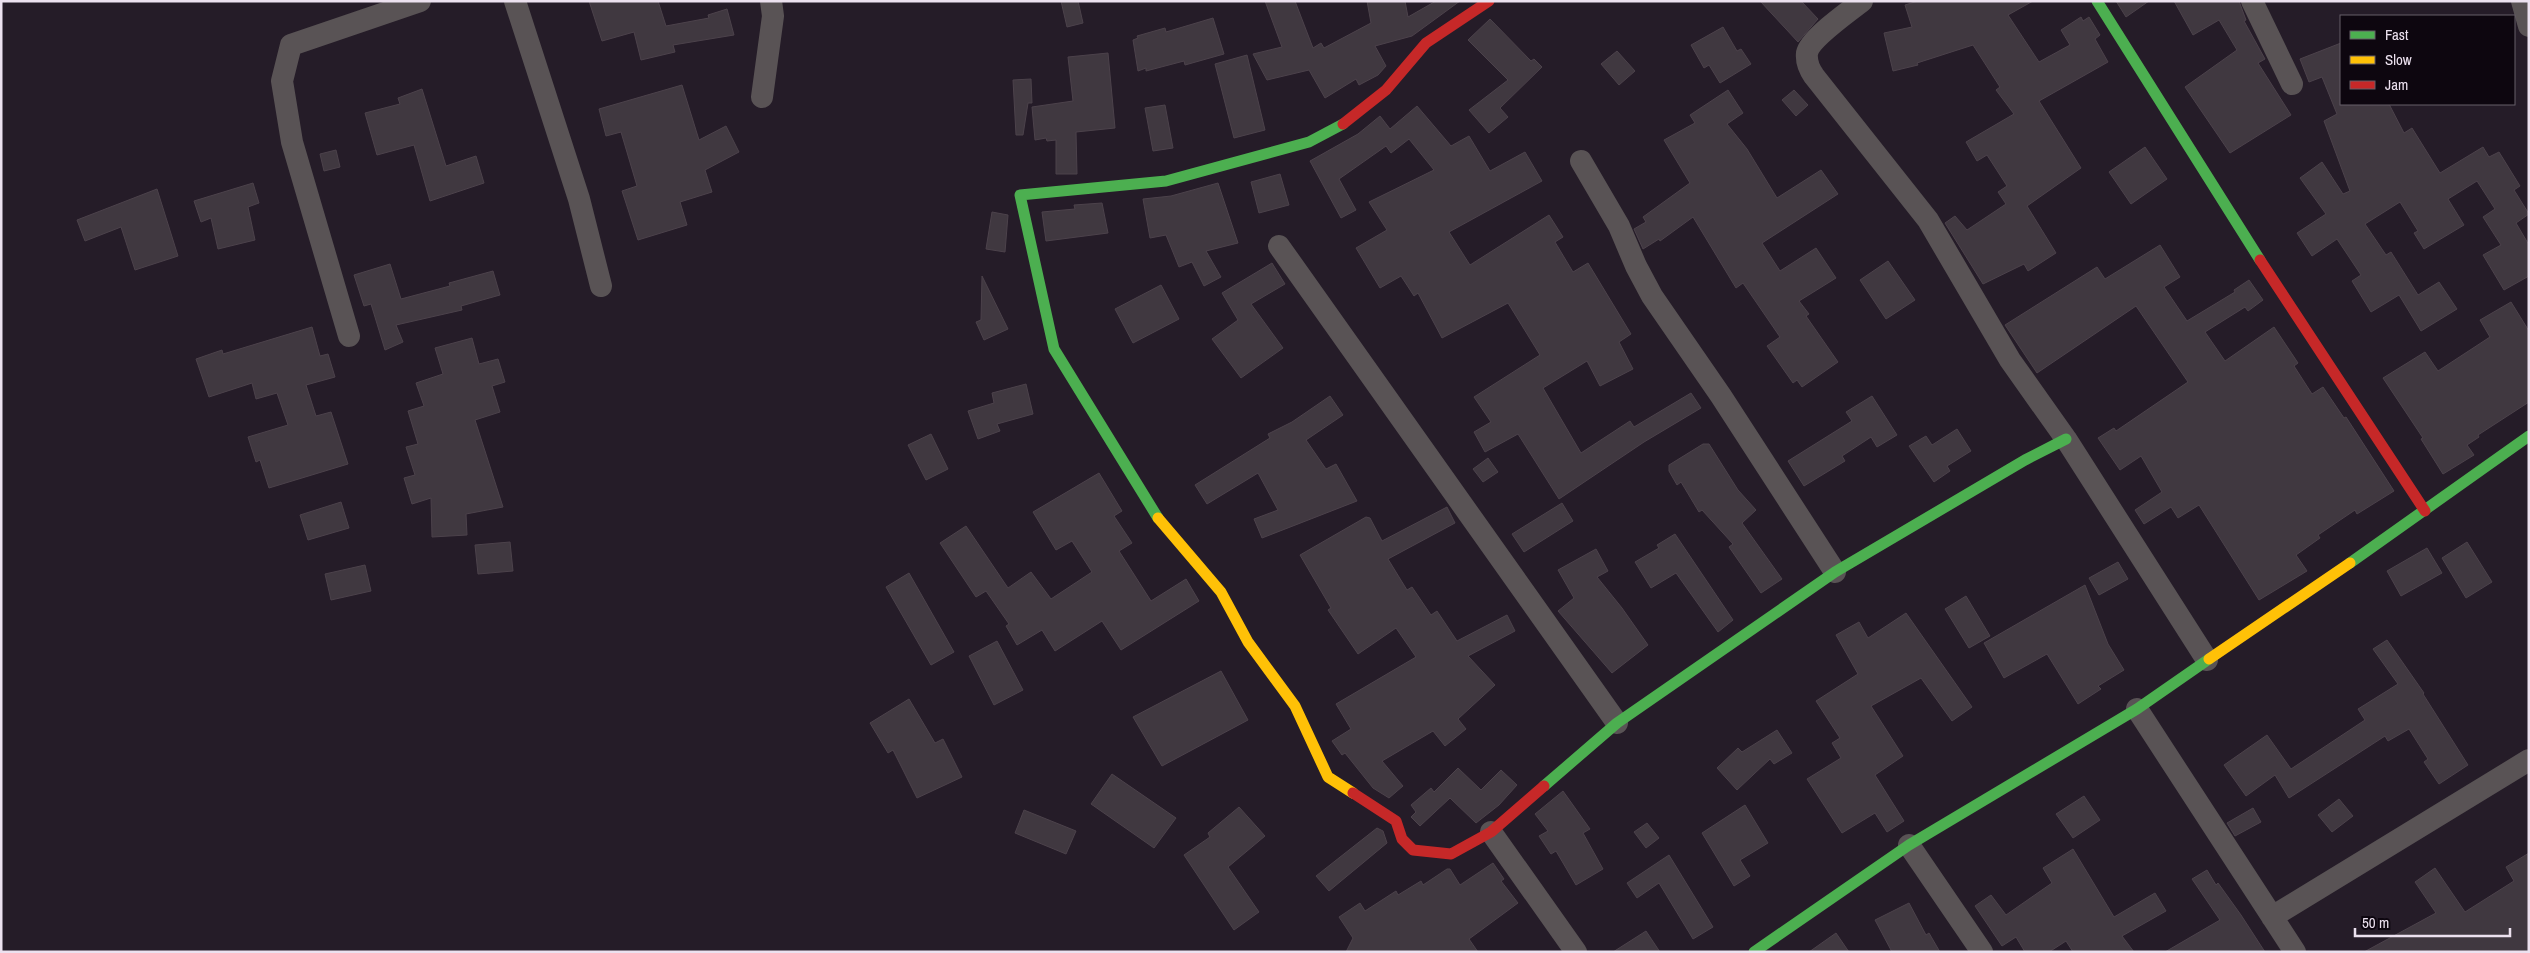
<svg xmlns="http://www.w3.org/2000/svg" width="2530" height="953" font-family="'Archivo Narrow',sans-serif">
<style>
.building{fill:#403840;stroke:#4c424b}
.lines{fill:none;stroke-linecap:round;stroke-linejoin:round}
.street{stroke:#595355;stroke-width:22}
.fast{stroke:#4caf50;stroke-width:11}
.slow{stroke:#ffc107;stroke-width:11}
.jam{stroke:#c62828;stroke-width:11}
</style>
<rect width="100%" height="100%" fill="#251c28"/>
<!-- building -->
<path class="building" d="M 589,1 L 658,1 L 666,26 L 709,18 L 708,15 L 727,9 L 734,35 L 673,45 L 675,52 L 641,60 L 634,32 L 602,41 Z
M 1061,1 L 1078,1 L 1083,23 L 1067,27 Z
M 1265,1 L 1295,1 L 1313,48 L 1321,43 L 1324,48 L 1371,23 L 1367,1 L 1405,1 L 1408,17 L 1436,1 L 1460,1 L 1412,36 L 1375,46 L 1386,66 L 1378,75 L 1359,85 L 1356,79 L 1325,98 L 1309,70 L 1267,80 L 1253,54 L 1282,47 Z
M 1760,1 L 1801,1 L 1818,19 L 1798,42 Z
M 1918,1 L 2033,1 L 2008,15 L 2039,62 L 2070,45 L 2061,30 L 2081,17 L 2083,21 L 2089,17 L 2100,35 L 2095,39 L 2108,62 L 2039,101 L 2081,168 L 2027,206 L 2056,253 L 2028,271 L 2024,264 L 1983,284 L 1945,223 L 1955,216 L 1967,230 L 2006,204 L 1998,192 L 2007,186 L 1987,155 L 1977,161 L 1966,142 L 2014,114 L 1996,90 L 2000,87 L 1973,45 L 1917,63 L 1918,65 L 1893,71 L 1884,33 L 1912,27 L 1905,5 Z
M 2116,1 L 2149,1 L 2126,17 Z
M 2174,1 L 2239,1 L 2246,20 L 2244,21 L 2265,59 L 2258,63 L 2291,115 L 2230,153 L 2185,87 L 2237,50 L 2219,20 L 2193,35 Z
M 1213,18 L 1224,54 L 1185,65 L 1184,61 L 1146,71 L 1146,68 L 1138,71 L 1133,40 L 1138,38 L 1137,36 L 1165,28 L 1166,32 Z
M 1490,19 L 1531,61 L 1534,59 L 1542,67 L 1500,108 L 1508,117 L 1489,133 L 1469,110 L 1508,80 L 1468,40 Z
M 1723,27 L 1737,51 L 1741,49 L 1751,64 L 1720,83 L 1709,65 L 1704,68 L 1691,45 Z
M 2341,43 L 2341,104 L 2389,104 L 2404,133 L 2412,128 L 2440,173 L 2483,147 L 2489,157 L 2499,152 L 2520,186 L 2514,190 L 2529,214 L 2516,223 L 2529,245 L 2529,276 L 2504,290 L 2483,255 L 2501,245 L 2483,217 L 2495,209 L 2477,181 L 2448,199 L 2464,225 L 2424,249 L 2414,233 L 2418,231 L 2400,202 L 2365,224 L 2386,255 L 2391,252 L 2418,295 L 2439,282 L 2457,309 L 2421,331 L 2399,295 L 2371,312 L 2352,281 L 2361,275 L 2337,239 L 2312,256 L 2297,233 L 2326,214 L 2300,178 L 2322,162 L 2343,194 L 2350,191 L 2324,121 L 2337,114 L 2322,77 L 2309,82 L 2300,59 Z
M 1617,51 L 1635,71 L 1619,85 L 1601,64 Z
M 1108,53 L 1115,128 L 1076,132 L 1077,174 L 1056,174 L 1056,140 L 1047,141 L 1046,138 L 1035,140 L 1032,107 L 1073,101 L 1068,57 Z
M 1247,55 L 1265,130 L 1234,138 L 1215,64 Z
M 1031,79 L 1032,103 L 1028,103 L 1023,135 L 1016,135 L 1013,80 Z
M 682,85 L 699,140 L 726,126 L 739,152 L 705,170 L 712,192 L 680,202 L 687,225 L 638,240 L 622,191 L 637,186 L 621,132 L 606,136 L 599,109 Z
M 422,89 L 446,166 L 476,156 L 484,183 L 430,201 L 414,145 L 377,155 L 365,113 L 400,104 L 398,98 Z
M 1728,90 L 1743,113 L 1727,124 L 1747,149 L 1777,198 L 1821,170 L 1838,194 L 1762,243 L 1780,271 L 1816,248 L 1836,278 L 1799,301 L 1809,314 L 1806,316 L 1838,362 L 1802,387 L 1797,380 L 1793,383 L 1767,346 L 1780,337 L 1743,283 L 1736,288 L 1693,217 L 1660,241 L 1659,239 L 1643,249 L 1634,229 L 1646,222 L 1643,217 L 1690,183 L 1664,140 L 1695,123 L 1690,115 Z
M 1794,90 L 1808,105 L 1796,116 L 1782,100 Z
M 1165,105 L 1173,148 L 1153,151 L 1145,108 Z
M 1417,106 L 1451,146 L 1469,136 L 1490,171 L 1525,152 L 1542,181 L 1449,232 L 1470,265 L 1549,215 L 1563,237 L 1555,242 L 1573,272 L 1588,263 L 1631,334 L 1619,342 L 1633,369 L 1600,386 L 1587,361 L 1543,388 L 1581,453 L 1630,421 L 1634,427 L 1691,393 L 1701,408 L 1644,442 L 1559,499 L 1518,434 L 1485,452 L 1474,432 L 1491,422 L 1474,397 L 1540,355 L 1508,303 L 1442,338 L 1418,293 L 1414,296 L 1401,276 L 1380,288 L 1356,248 L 1387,230 L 1369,202 L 1434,170 L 1409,139 L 1391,153 L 1386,146 L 1339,179 L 1356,210 L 1341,218 L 1310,161 L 1358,134 L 1380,116 L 1390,129 Z
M 2145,147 L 2167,179 L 2131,204 L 2109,172 Z
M 336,150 L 340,167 L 324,171 L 320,154 Z
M 1280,174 L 1289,205 L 1259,213 L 1251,182 Z
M 253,183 L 259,203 L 248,207 L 255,240 L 218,249 L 211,218 L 201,222 L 194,201 Z
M 1218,183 L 1238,243 L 1206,251 L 1221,277 L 1204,286 L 1192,262 L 1179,267 L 1166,235 L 1150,238 L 1143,199 L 1171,196 Z
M 157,189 L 178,256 L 135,270 L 121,227 L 85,241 L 77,220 Z
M 1102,203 L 1108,233 L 1046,241 L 1042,212 L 1075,209 L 1074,205 Z
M 992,212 L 1008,215 L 1005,252 L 986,249 Z
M 2160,245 L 2180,277 L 2164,287 L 2187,321 L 2235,292 L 2234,290 L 2249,280 L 2263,300 L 2248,311 L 2245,307 L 2205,332 L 2225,361 L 2274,327 L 2298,363 L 2294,366 L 2312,394 L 2323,387 L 2344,418 L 2346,417 L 2394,491 L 2357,514 L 2355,510 L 2318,535 L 2320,538 L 2296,555 L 2307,571 L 2259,600 L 2199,505 L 2178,518 L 2171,507 L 2144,524 L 2135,510 L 2162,492 L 2141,456 L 2120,470 L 2098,438 L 2114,428 L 2116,431 L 2188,382 L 2136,306 L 2037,373 L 2005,325 L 2097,267 L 2105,279 Z
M 1888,261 L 1915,300 L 1886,319 L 1860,280 Z
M 1272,263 L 1285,284 L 1251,304 L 1283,348 L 1241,378 L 1212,339 L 1238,320 L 1222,293 Z
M 390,264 L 401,299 L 450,286 L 449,283 L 493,271 L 500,295 L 461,306 L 462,310 L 396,325 L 403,342 L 385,350 L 371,304 L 364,306 L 354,275 Z
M 982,276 L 1008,329 L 984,340 L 976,322 L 981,320 Z
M 1161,285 L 1179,319 L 1133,343 L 1115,309 Z
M 2511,302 L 2529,331 L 2529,402 L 2478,435 L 2479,437 L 2467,445 L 2474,455 L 2443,474 L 2421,439 L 2423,438 L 2383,378 L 2425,352 L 2438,371 L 2490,337 L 2480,320 Z
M 312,327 L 320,356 L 328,354 L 335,377 L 306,385 L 316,416 L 331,412 L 348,464 L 269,488 L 260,460 L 256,462 L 248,437 L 288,425 L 277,393 L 256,399 L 252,383 L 209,397 L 196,359 L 222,350 L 223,354 Z
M 472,338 L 479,364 L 498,359 L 505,382 L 492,386 L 500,412 L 475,420 L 503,507 L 466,514 L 467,535 L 432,537 L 431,498 L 412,504 L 404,478 L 415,475 L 406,447 L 418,444 L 408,411 L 424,406 L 416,383 L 443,374 L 435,348 Z
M 1026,384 L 1033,414 L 997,424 L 1000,431 L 978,439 L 968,411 L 994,403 L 992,393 Z
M 1330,396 L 1343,415 L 1306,440 L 1326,469 L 1336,464 L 1357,501 L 1262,538 L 1254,519 L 1278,510 L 1258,473 L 1207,504 L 1195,485 L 1270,438 L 1268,434 L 1292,422 Z
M 1872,396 L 1897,435 L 1877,447 L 1871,437 L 1842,456 L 1845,461 L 1804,486 L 1788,461 L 1852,421 L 1846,412 Z
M 1957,429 L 1971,451 L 1947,466 L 1950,471 L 1934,482 L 1909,446 L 1926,436 L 1932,445 Z
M 931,434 L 948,469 L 926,480 L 908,445 Z
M 1703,444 L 1709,444 L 1738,490 L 1756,510 L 1742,523 L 1782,579 L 1761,593 L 1729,547 L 1733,544 L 1702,510 L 1699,512 L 1681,482 L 1677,485 L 1669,471 L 1669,465 Z
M 1488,458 L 1498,472 L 1483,482 L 1473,469 Z
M 1099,473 L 1122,511 L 1114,516 L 1132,543 L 1119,551 L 1151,601 L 1186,579 L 1199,601 L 1121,650 L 1102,621 L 1055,651 L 1042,630 L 1017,645 L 1006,626 L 1009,624 L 986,591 L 976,597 L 940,543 L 966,526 L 1008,588 L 1031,572 L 1051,599 L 1092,572 L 1072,541 L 1056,550 L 1033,512 Z
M 341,502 L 349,528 L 308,540 L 300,515 Z
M 1562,503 L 1573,521 L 1524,552 L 1512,534 Z
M 1447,507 L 1455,523 L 1388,559 L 1407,590 L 1412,587 L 1431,615 L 1437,611 L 1457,641 L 1507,615 L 1515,631 L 1468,656 L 1495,685 L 1458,719 L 1466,729 L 1445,746 L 1433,731 L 1382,761 L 1403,786 L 1389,798 L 1373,788 L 1345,753 L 1342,755 L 1332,741 L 1351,729 L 1336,704 L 1416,657 L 1396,628 L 1358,654 L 1328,610 L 1331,608 L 1300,555 L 1366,517 L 1370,518 L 1382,541 Z
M 1675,534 L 1733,620 L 1718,632 L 1676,573 L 1651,588 L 1635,562 L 1659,548 L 1657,545 Z
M 510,542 L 513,571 L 478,574 L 475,545 Z
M 2467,542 L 2492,582 L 2466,598 L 2442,558 Z
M 2427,548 L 2442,573 L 2401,596 L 2387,571 Z
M 1596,549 L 1608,571 L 1597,577 L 1622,608 L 1648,645 L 1612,673 L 1558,611 L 1574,598 L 1558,570 Z
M 2118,562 L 2128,579 L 2099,595 L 2089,578 Z
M 365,565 L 371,591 L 331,600 L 325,574 Z
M 909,573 L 954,652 L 931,665 L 886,587 Z
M 2085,585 L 2108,644 L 2124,670 L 2098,686 L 2101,689 L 2078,704 L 2047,654 L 2004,678 L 1984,643 Z
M 1966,596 L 1990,636 L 1969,648 L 1945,609 Z
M 1906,613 L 1972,707 L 1952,721 L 1921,678 L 1871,706 L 1903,756 L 1875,775 L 1904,821 L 1887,832 L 1875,813 L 1842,833 L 1807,779 L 1841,758 L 1832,743 L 1840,738 L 1816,701 L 1858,674 L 1836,635 L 1859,622 L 1868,638 Z
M 2387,640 L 2424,693 L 2423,694 L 2468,765 L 2439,784 L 2424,762 L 2428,759 L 2409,729 L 2388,741 L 2385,736 L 2289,798 L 2275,775 L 2246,796 L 2224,765 L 2267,735 L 2291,769 L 2365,720 L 2358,709 L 2398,684 L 2373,649 Z
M 997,641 L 1023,690 L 994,705 L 969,656 Z
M 1221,671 L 1248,720 L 1162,766 L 1133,717 Z
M 909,699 L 935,743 L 943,739 L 962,777 L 917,798 L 893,750 L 888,753 L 870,723 Z
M 1777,730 L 1792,753 L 1774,764 L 1770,759 L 1737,790 L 1717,768 L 1738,748 L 1742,752 Z
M 1458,768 L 1481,790 L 1501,770 L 1517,785 L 1499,805 L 1476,823 L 1450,798 L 1420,826 L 1411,817 L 1416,812 L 1411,805 L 1431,788 L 1434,792 Z
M 1112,774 L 1176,818 L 1154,848 L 1091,804 Z
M 1563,791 L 1590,829 L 1583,833 L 1603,869 L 1576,885 L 1556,851 L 1551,854 L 1539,836 L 1548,831 L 1535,814 Z
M 2084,796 L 2100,820 L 2073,838 L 2056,814 Z
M 2339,799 L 2353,816 L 2332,832 L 2318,815 Z
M 1745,805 L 1768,843 L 1740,860 L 1750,876 L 1734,886 L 1702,833 Z
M 1239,807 L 1265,836 L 1228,867 L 1259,912 L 1234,930 L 1184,855 L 1210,837 L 1208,833 Z
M 2253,808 L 2261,822 L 2235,836 L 2227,823 Z
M 1024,810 L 1076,831 L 1066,854 L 1015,833 Z
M 1647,823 L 1659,838 L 1646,848 L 1634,832 Z
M 1377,828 L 1383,831 L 1387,843 L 1329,891 L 1316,876 Z
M 2073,849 L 2114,917 L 2155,893 L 2166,911 L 2122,936 L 2134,952 L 2073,952 L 2066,941 L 2049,952 L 2025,952 L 2016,937 L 2002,946 L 1975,906 L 1991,895 L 2006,915 L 2052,883 L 2043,868 Z
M 2529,853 L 2529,952 L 2364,952 L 2436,913 L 2415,882 L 2435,868 L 2465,912 L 2514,881 L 2506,867 Z
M 1669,855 L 1713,927 L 1693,939 L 1659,883 L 1637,898 L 1627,883 Z
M 1493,863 L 1504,879 L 1501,881 L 1518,903 L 1469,939 L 1478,952 L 1346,952 L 1353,938 L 1339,917 L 1360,903 L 1365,911 L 1396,891 L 1398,895 L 1421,881 L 1423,885 L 1447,869 L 1450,869 L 1460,885 Z
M 2207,870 L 2216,885 L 2218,883 L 2241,915 L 2265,952 L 2165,952 L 2220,920 L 2192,879 Z
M 1909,903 L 1926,935 L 1929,933 L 1940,952 L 1892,952 L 1875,920 Z
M 1646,931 L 1660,952 L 1613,952 Z
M 1836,933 L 1849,952 L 1809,952 Z"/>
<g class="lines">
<!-- street -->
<path class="street" d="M 515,1 L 579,199 L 601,286
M 1862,1 C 1850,11 1810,38 1807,53 C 1806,62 1809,69 1814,76 L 1928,220 L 2010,360 L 2066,439 L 2207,660
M 2252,1 L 2292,84
M 2522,1 L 2529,26
M 762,97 L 773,16 L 771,1
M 1581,161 L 1619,226 L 1636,266 L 1652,296 L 1721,396 L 1835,572
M 1279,246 L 1617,723
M 349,336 L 292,142 L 282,81 L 291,45 L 420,1
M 2137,709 L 2295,952
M 1491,832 L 1576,952
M 1909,845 L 1982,952
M 2272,917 L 2529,760"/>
<!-- fast -->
<path class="fast" d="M 2097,1 L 2260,260
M 1158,518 L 1054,349 L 1020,195 L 1166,181 L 1309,142 L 1343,124
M 2350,563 L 2529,436
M 1544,786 L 1617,723 L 1835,572 L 2025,460 L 2066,439
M 1754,952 L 1909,845 L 2137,709 L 2209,659"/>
<!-- slow -->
<path class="slow" d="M 1158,518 L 1221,592 L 1248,642 L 1295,706 L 1328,777 L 1353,793
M 2209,659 L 2350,563"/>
<!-- jam -->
<path class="jam" d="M 1343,124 L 1386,90 L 1426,43 L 1489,1
M 2260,260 L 2425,511
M 1353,793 L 1396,821 L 1402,839 L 1413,850 L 1451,854 L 1491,832 L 1544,786"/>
</g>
<!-- border -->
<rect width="2530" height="953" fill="none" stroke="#ece1ef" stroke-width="5"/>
<!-- legend -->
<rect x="2340" y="15" width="175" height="90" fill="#0d060f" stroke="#665e69"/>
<rect x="2350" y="31" width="25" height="8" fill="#4caf50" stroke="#665e69"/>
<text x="2385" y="40" font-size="15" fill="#ece1ef">Fast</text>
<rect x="2350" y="56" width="25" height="8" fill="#ffc107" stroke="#665e69"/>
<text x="2385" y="65" font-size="15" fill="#ece1ef">Slow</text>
<rect x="2350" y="81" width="25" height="8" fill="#c62828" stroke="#665e69"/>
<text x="2385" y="90" font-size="15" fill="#ece1ef">Jam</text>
<!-- scale -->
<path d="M2355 928v8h155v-8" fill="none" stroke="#ece1ef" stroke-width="2.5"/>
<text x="2362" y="928" font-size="15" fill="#ece1ef" stroke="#0d060f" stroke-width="4" paint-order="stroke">50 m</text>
</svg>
